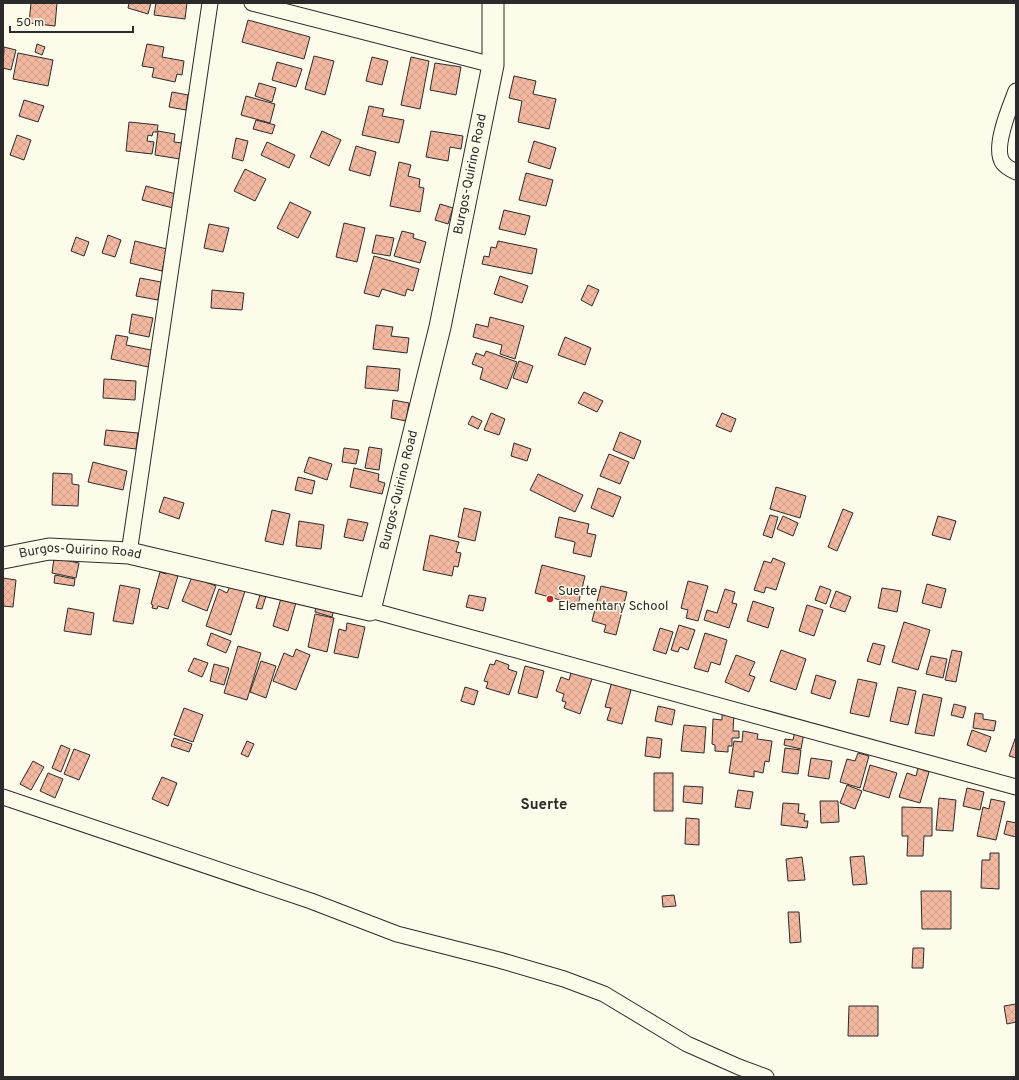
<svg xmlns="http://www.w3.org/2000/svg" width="1019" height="1080" font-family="Overpass,sans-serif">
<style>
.building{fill:url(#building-cross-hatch);stroke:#2b2b2b}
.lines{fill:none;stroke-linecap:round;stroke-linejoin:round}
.street-casing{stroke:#2b2b2b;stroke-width:17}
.secondary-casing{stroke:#2b2b2b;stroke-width:23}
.street{stroke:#fdfbea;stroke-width:15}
.secondary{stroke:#fdfbea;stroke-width:21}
.poi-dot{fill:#c62828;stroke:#fdfbea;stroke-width:1.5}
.labels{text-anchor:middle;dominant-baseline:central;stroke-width:3;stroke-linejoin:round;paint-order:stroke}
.street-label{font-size:13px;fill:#2b2b2b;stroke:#fdfbea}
.poi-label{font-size:13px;fill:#2b2b2b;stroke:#fdfbea;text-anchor:start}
.quarter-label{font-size:15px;font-weight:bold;fill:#2b2b2b;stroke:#fdfbea}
</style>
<defs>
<pattern id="building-cross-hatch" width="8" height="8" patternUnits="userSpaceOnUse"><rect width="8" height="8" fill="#f2b8a0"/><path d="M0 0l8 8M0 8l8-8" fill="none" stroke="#d09e8a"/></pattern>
</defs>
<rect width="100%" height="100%" fill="#fdfbea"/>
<!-- building -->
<path class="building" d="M 31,3 L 57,3 L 55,26 L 29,23 Z
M 129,3 L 151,3 L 148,14 L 128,8 Z
M 156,3 L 187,3 L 185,19 L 154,15 Z
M 248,20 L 310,37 L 304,59 L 242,42 Z
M 37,44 L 45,47 L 42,55 L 35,52 Z
M 147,44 L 164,47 L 162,57 L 184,61 L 182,75 L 177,74 L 175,82 L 152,77 L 154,68 L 142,66 Z
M 4,47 L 16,50 L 11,70 L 3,68 Z
M 18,53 L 53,60 L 48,86 L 13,79 Z
M 314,56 L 334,61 L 325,95 L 305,89 Z
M 372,57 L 388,61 L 382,85 L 366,81 Z
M 411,57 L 429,61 L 420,109 L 401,105 Z
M 277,62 L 302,69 L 296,87 L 272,80 Z
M 435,63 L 461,67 L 456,95 L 430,90 Z
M 514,76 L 536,81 L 533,94 L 556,99 L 549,129 L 518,122 L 522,101 L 509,98 Z
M 259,83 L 276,88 L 272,102 L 255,96 Z
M 172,92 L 188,95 L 186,110 L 169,107 Z
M 246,96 L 275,104 L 270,123 L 241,115 Z
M 24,100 L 44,106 L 38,122 L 19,116 Z
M 369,106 L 384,109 L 382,116 L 404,120 L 399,143 L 362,135 Z
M 256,120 L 275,125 L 272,134 L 253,129 Z
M 129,122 L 158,125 L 157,132 L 153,132 L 152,136 L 148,135 L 147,141 L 154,142 L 152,154 L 126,151 Z
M 158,131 L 175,134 L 174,142 L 182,143 L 180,159 L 155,155 Z
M 322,131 L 341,140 L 329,166 L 310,157 Z
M 431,131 L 463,136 L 461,149 L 450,147 L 448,161 L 426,157 Z
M 17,135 L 31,140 L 24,160 L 10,155 Z
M 236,138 L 248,141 L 243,161 L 232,158 Z
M 534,141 L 556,148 L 550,169 L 528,162 Z
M 267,142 L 295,155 L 289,168 L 261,155 Z
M 356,146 L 376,152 L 370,176 L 349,170 Z
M 399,162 L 411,165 L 408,176 L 420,179 L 419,187 L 424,188 L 420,212 L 390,206 Z
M 245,169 L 266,179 L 255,201 L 234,191 Z
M 526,173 L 553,180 L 546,206 L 519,200 Z
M 146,186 L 176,194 L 173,208 L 142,200 Z
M 290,202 L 311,212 L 298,238 L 277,228 Z
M 440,204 L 453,208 L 448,224 L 435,220 Z
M 504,210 L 530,216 L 525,235 L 499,229 Z
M 344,223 L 365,228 L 357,262 L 336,257 Z
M 209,224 L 229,228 L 223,252 L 204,248 Z
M 402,231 L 414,234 L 413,238 L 426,242 L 420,263 L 394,256 Z
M 108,235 L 121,240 L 115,257 L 102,253 Z
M 376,235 L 394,238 L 390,256 L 372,253 Z
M 76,237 L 89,242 L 84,256 L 71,251 Z
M 135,241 L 167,249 L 162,271 L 130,263 Z
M 498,241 L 537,249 L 532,274 L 482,264 L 484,256 L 489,257 L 491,247 L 496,248 Z
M 374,256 L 419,269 L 413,291 L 407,289 L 405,296 L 382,289 L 379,297 L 364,293 Z
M 500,276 L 528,286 L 522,303 L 494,294 Z
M 140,278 L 161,282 L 158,300 L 136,296 Z
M 588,285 L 599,290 L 592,306 L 581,300 Z
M 212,290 L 244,293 L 242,310 L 211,308 Z
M 132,314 L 153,318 L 149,337 L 129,333 Z
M 490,317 L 524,326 L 515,359 L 500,354 L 502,345 L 473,337 L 476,324 L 488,327 Z
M 376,325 L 393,327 L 391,336 L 409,338 L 407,353 L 373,349 Z
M 116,335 L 128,337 L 126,345 L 156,351 L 153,368 L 111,359 Z
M 565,337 L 591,348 L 585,365 L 558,355 Z
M 486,351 L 517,362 L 507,389 L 480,379 L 483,368 L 472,364 L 476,353 L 484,356 Z
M 519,361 L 533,366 L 527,383 L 513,378 Z
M 367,366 L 400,369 L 398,391 L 365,388 Z
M 104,379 L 136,381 L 135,400 L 103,398 Z
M 584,392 L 603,401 L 597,412 L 578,403 Z
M 393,400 L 409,403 L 406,421 L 391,418 Z
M 491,413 L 505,419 L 499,435 L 484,430 Z
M 722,413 L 736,419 L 731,432 L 716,426 Z
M 472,416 L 482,421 L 478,429 L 468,424 Z
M 106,430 L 138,433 L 136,449 L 104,445 Z
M 620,432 L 641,441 L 634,459 L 613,450 Z
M 514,443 L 531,449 L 527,461 L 511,456 Z
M 369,447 L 382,449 L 379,470 L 365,468 Z
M 344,448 L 359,450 L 356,464 L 342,462 Z
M 609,454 L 629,462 L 620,484 L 600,476 Z
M 309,457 L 332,464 L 327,480 L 304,472 Z
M 93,462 L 127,471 L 123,490 L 88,482 Z
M 354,468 L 379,474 L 378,481 L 385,483 L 382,494 L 350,487 Z
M 53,473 L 72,474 L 72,484 L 79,485 L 78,506 L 52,505 Z
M 538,474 L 583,495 L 575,512 L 530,490 Z
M 298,477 L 315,481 L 312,494 L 295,490 Z
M 776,487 L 806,496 L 800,518 L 770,509 Z
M 598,488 L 621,497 L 613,517 L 591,508 Z
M 164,497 L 184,503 L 179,519 L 159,512 Z
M 464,508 L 481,512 L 475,541 L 458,537 Z
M 843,509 L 853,513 L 837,551 L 828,547 Z
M 272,510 L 290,514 L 283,545 L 265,541 Z
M 770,515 L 778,517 L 772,538 L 763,535 Z
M 783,516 L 798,523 L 793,536 L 777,529 Z
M 938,516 L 956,521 L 950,540 L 932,535 Z
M 559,517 L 589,524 L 587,533 L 596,535 L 591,557 L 573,553 L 575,542 L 555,537 Z
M 348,519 L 368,523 L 363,541 L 344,537 Z
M 299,521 L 324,525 L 321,549 L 296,546 Z
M 430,535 L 459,542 L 456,552 L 461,553 L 458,567 L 454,566 L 452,576 L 423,570 Z
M 54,558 L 79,563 L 76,578 L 52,573 Z
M 773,558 L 785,563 L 776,590 L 766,587 L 764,593 L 754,590 L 764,561 L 771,563 Z
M 168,565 L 180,569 L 168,609 L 158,606 L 157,609 L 152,608 L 153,605 L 151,604 L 160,572 L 166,574 Z
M 542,565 L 585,576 L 578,605 L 535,593 Z
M 55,575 L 75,579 L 74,586 L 54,583 Z
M 192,577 L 216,586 L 207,611 L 182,601 Z
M 3,578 L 16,580 L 13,607 L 3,606 Z
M 688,581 L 708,586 L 698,621 L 686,618 L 688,610 L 681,608 Z
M 927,584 L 946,589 L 941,608 L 922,603 Z
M 120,585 L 140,589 L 133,624 L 113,621 Z
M 230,586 L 245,591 L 231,635 L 206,626 L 219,589 L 227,593 Z
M 601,586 L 627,592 L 616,635 L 604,632 L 606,625 L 592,621 Z
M 820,586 L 831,590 L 826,604 L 815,600 Z
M 882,588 L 901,591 L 897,612 L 878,608 Z
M 725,589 L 735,592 L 732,603 L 737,604 L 729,628 L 704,620 L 707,610 L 717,613 Z
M 836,591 L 851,597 L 845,612 L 830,607 Z
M 260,595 L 266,596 L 262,609 L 256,608 Z
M 282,595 L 297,599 L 288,631 L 273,626 Z
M 469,595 L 486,598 L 483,611 L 466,607 Z
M 317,601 L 335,605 L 332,617 L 315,612 Z
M 753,601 L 774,608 L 768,628 L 747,621 Z
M 807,605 L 823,610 L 814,636 L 799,631 Z
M 68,608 L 94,613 L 91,635 L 64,631 Z
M 315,614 L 334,618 L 327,652 L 308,647 Z
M 904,622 L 930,630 L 918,670 L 892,662 Z
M 347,623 L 365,627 L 358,658 L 334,653 L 339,629 L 346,631 Z
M 679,625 L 695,630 L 688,650 L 680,647 L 678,652 L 671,650 Z
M 660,628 L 673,632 L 666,654 L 653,650 Z
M 211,633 L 231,641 L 226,653 L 207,645 Z
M 705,633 L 727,640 L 720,665 L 711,662 L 708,672 L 694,668 Z
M 873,643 L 885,646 L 880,665 L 867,661 Z
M 238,646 L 261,653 L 247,700 L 224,693 Z
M 296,649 L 310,655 L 296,690 L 273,681 L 284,653 L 293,657 Z
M 781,650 L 806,659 L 796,690 L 770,681 Z
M 952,650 L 962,652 L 956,682 L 945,680 Z
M 736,655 L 755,662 L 749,675 L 755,677 L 749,692 L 725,682 Z
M 931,656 L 947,659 L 943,678 L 926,674 Z
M 194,658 L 208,663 L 202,677 L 188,671 Z
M 496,660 L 509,665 L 508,669 L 517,672 L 509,695 L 486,688 L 488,682 L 484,681 L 490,664 L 494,665 Z
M 261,661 L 276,666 L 266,698 L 250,692 Z
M 214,664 L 229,668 L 224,685 L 210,681 Z
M 525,666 L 544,671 L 537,698 L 518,693 Z
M 572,669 L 593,676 L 580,714 L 564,708 L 566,702 L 562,701 L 564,694 L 556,691 L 561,677 L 569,680 Z
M 816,675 L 836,681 L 830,699 L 811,693 Z
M 858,679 L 877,683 L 869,717 L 850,713 Z
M 612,681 L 632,686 L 622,724 L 607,720 L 611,708 L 605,707 Z
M 465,687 L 478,691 L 474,705 L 461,701 Z
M 898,687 L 916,691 L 908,725 L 890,721 Z
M 923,694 L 942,698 L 934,736 L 915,733 Z
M 954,704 L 966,707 L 963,718 L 951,715 Z
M 658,706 L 675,710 L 672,725 L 655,721 Z
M 184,708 L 203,715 L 193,742 L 174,735 Z
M 722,712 L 734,713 L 733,731 L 739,731 L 739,738 L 732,738 L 732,746 L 728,746 L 728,752 L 715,751 L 715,745 L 712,744 L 713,719 L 722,720 Z
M 975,713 L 983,714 L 983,719 L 996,721 L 994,731 L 973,728 Z
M 684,725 L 706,727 L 704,753 L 681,751 Z
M 972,730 L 991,737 L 986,752 L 967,745 Z
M 743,731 L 758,734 L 757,739 L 772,741 L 769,762 L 765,761 L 763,773 L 754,771 L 754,777 L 729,773 L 734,741 L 742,742 Z
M 795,731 L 804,733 L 801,749 L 784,745 L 785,739 L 793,740 Z
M 1016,736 L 1016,758 L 1009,756 Z
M 647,737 L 662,739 L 660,758 L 645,756 Z
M 174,738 L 192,744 L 189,752 L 171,746 Z
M 247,741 L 254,744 L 248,757 L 241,754 Z
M 61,745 L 70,749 L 61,772 L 52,768 Z
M 785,748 L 801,750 L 798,774 L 782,772 Z
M 74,749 L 90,755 L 79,780 L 64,774 Z
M 858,753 L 869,756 L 860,788 L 840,782 L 847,759 L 855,761 Z
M 811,758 L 832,761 L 829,779 L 808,776 Z
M 33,761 L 44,767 L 31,790 L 20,784 Z
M 870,765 L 897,773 L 889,798 L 863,790 Z
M 918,768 L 929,772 L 920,803 L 899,797 L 907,773 L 916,776 Z
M 48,773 L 63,779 L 55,798 L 40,791 Z
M 654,773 L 673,773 L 673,811 L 654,811 Z
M 162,777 L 177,783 L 168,806 L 152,799 Z
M 847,785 L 862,791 L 855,809 L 840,803 Z
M 684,786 L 703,787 L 702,804 L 683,802 Z
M 967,788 L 984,792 L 980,810 L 963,806 Z
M 738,790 L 753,792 L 750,809 L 735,807 Z
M 939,798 L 956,800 L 953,831 L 936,830 Z
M 991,799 L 1005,802 L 996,840 L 977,836 L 983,807 L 989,809 Z
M 820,801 L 838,801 L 839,822 L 821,823 Z
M 783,803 L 799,804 L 798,813 L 805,814 L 804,821 L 808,821 L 807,828 L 781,825 Z
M 902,807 L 932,808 L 932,836 L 924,836 L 923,856 L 907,856 L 908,836 L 902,836 Z
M 686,818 L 699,819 L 699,845 L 685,844 Z
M 1007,821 L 1016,823 L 1016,837 L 1004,834 Z
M 990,853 L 999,853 L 999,889 L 981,888 L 982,860 L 990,860 Z
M 864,856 L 867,884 L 853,885 L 850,857 Z
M 802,857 L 805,880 L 788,881 L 786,859 Z
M 921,891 L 951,891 L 951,929 L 922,929 Z
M 674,895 L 676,906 L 663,907 L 662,896 Z
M 788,912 L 799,912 L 801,942 L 790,943 Z
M 913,948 L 924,948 L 923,968 L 912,968 Z
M 1016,1004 L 1016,1022 L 1007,1024 L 1004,1006 Z
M 849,1006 L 878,1006 L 878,1036 L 848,1036 Z"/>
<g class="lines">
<!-- street casing -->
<g class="street-casing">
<path id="street" d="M 252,3 L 493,65
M 1016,91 C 1010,107 992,148 1003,163 C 1006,167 1012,170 1016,172
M 129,553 L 210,3
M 370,610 L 1016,787
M 3,797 L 311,901 L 397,934 L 499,960 L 564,979 L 604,994 L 687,1044 L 739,1067 L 766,1077"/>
</g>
<!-- secondary casing -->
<g class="secondary-casing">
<g id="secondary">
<path id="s1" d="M 3,558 L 49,549 L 129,553 L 370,610 L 440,327 L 493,65 L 493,3"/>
</g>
</g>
<!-- street -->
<use href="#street" class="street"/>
<!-- secondary -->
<use href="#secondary" class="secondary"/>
</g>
<!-- markers -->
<circle class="poi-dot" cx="550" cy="599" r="4"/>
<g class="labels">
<!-- street labels -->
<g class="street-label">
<text stroke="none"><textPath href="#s1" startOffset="822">Burgos-Quirino Road</textPath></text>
<text stroke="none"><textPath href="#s1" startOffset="498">Burgos-Quirino Road</textPath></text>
<text stroke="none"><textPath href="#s1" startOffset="78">Burgos-Quirino Road</textPath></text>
</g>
<!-- poi labels -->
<g class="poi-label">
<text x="558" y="592">Suerte<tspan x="558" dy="15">Elementary School</tspan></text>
</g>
<!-- quarter labels -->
<g class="quarter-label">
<text x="544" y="805">Suerte</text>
</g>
</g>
<!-- border -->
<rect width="1019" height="1080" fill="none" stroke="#2b2b2b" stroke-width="8"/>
<!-- scale -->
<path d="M10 26v6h123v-6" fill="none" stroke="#2b2b2b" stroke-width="2"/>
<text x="16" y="26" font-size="12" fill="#2b2b2b" stroke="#fdfbea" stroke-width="3" paint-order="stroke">50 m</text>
</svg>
